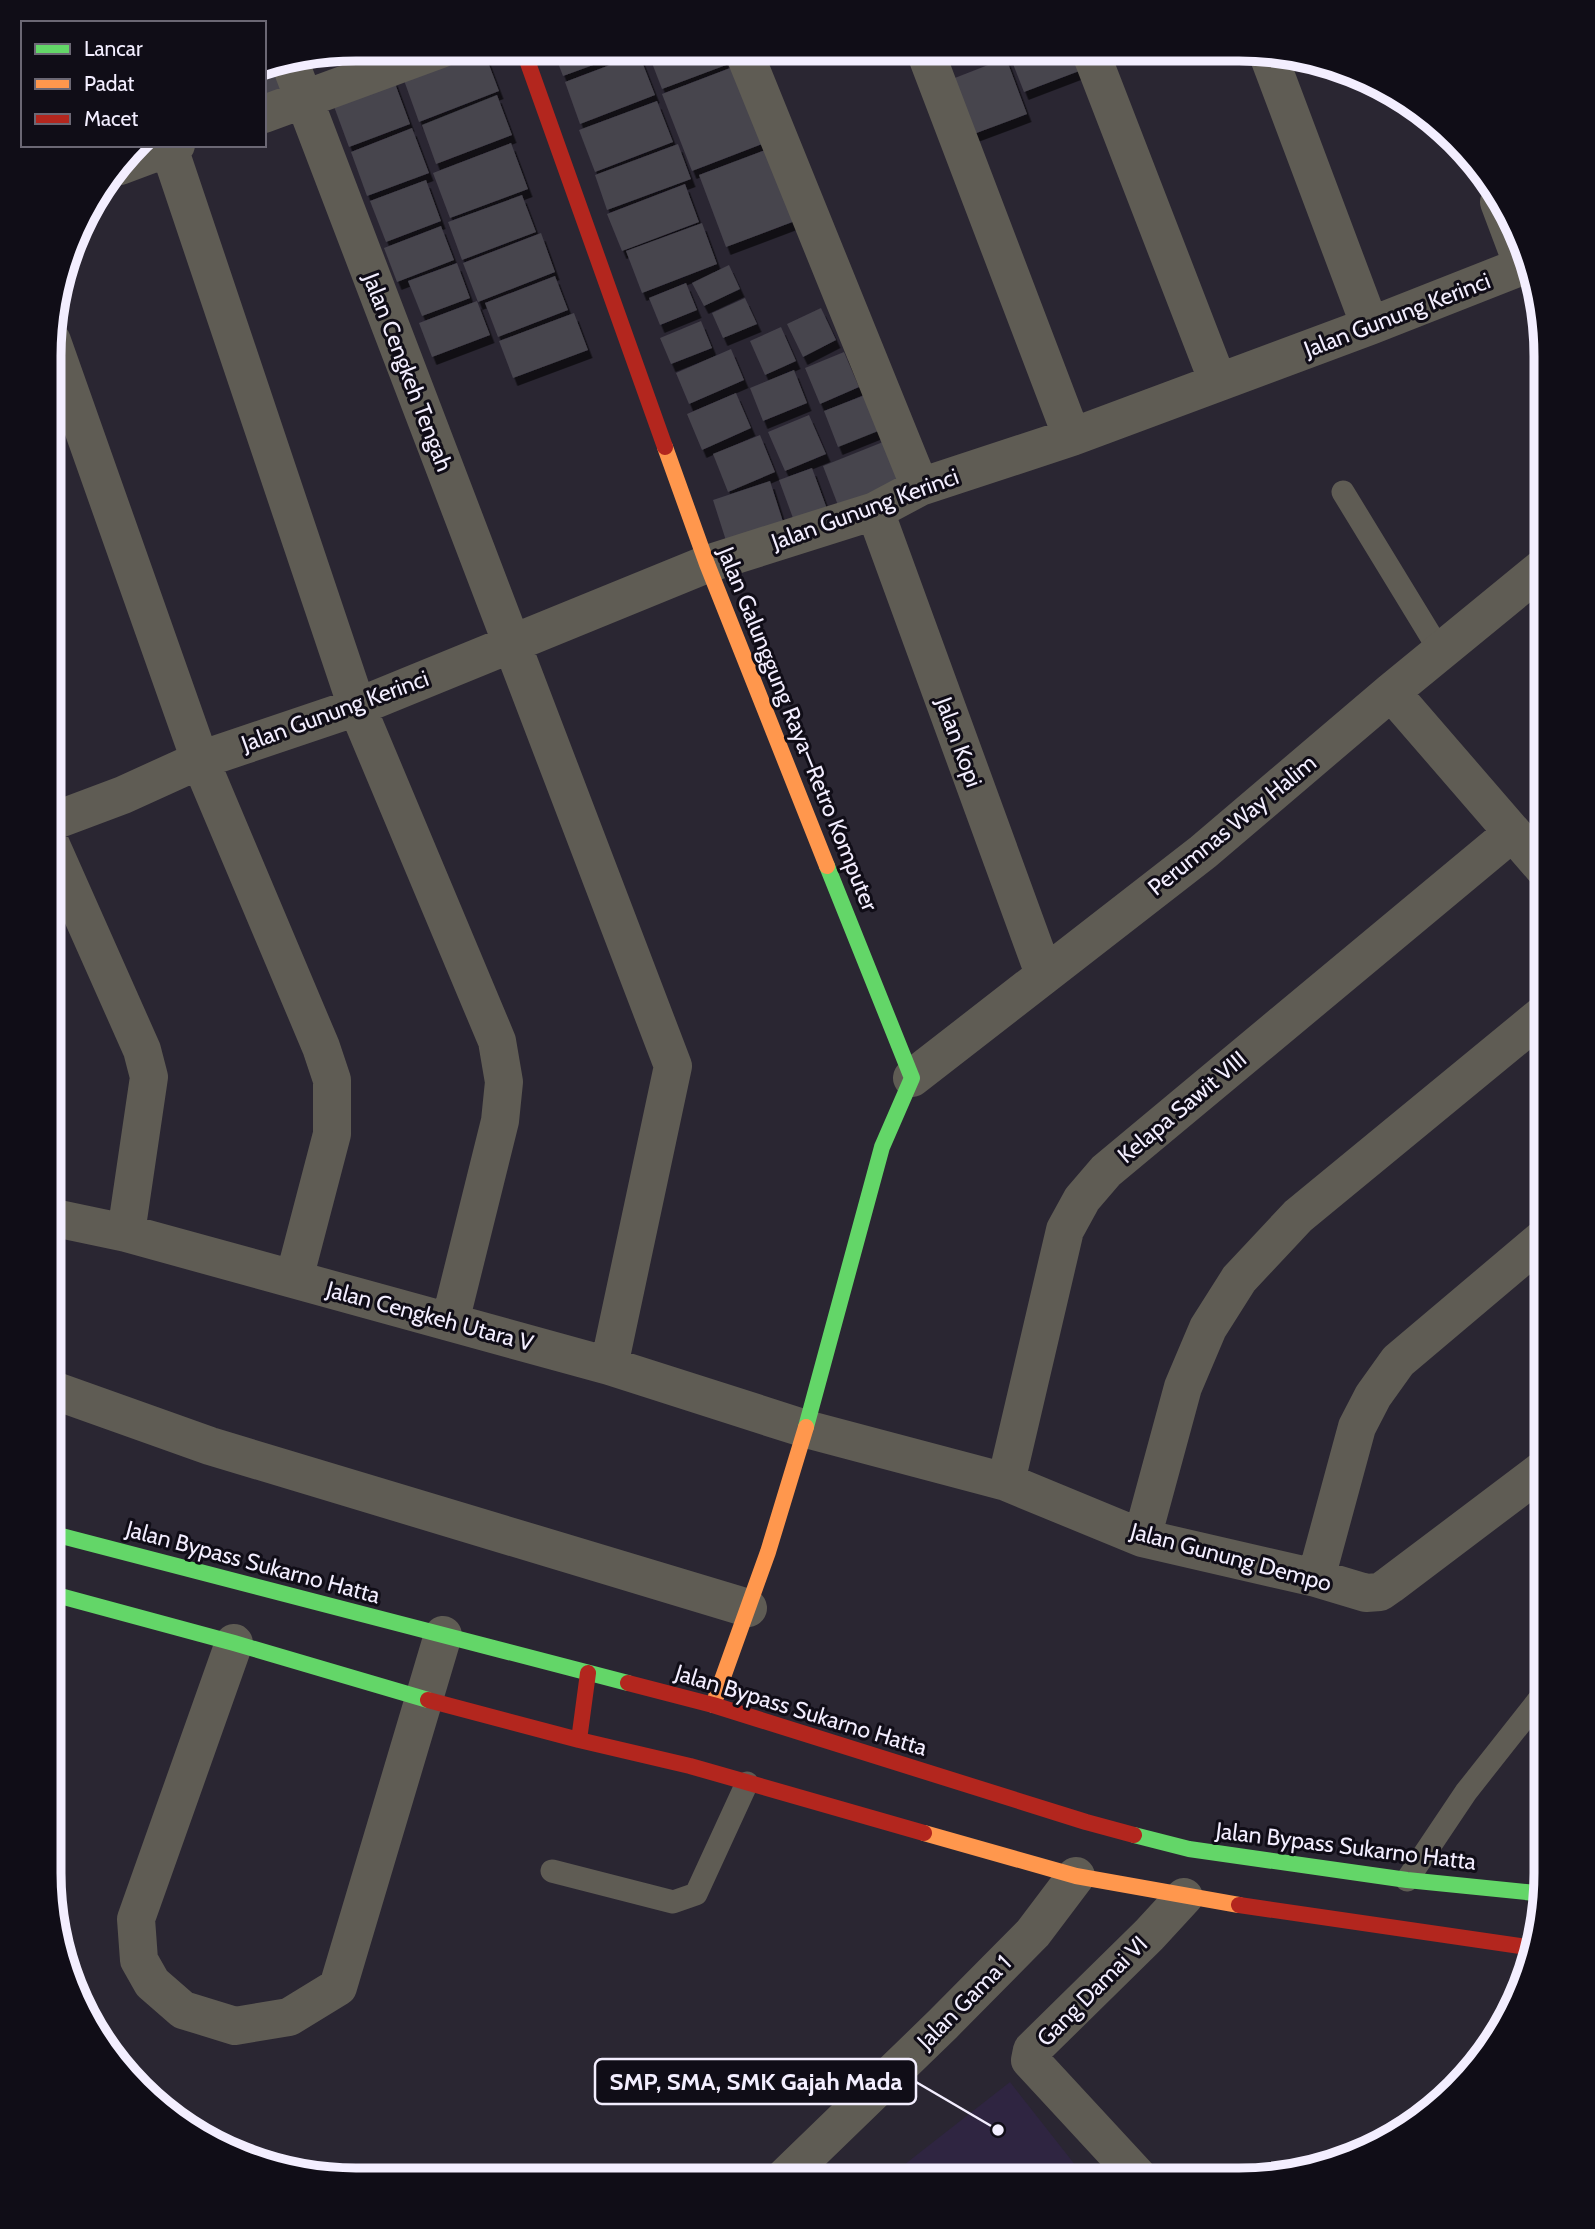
<svg xmlns="http://www.w3.org/2000/svg" width="1595" height="2229" font-family="Cabin,sans-serif">
<style>
.built{fill:#2f2541}
.building{fill:#47444e;filter:url(#shadow)}
.lines{fill:none;stroke-linecap:round;stroke-linejoin:round}
.lane{stroke:#5f5c54;stroke-width:23}
.street{stroke:#5f5c54;stroke-width:38}
.fast{stroke:#63d668;stroke-width:16}
.slow{stroke:#ff974d;stroke-width:16}
.jam{stroke:#b3261e;stroke-width:16}
.labels{text-anchor:middle;dominant-baseline:central;stroke-width:6;stroke-linejoin:round;paint-order:stroke}
.street-label{font-size:23px;fill:#f3eeff;stroke:#100d17}
.rim{fill:none;stroke:#f3eeff;stroke-width:9}
.leader{fill:none;stroke:#f3eeff;stroke-width:2.5}
.callout-dot{fill:#f3eeff;stroke:#100d17;stroke-width:2.5}
.callout{fill:#100d17;stroke:#f3eeff;stroke-width:2.5}
.callout-label{font-size:24px;text-anchor:middle;font-weight:bold;fill:#f3eeff}
</style>
<defs>
<filter id="shadow"><feDropShadow dx="4.5" dy="8" stdDeviation="0" flood-color="#0009"/></filter>
</defs>
<rect width="100%" height="100%" fill="#2a2632"/>
<!-- built -->
<path class="built" d="M 1010,2082 L 1087,2180 L 886,2179 Z"/>
<!-- building -->
<path class="building" d="M 463,49 L 483,49 L 499,91 L 419,122 L 401,72 Z
M 553,50 L 634,50 L 563,76 Z
M 647,50 L 721,50 L 726,65 L 662,89 Z
M 1008,51 L 1081,51 L 1087,68 L 1024,92 Z
M 639,54 L 655,95 L 580,124 L 565,82 Z
M 1006,58 L 1027,114 L 963,138 L 942,83 Z
M 279,62 L 289,90 L 264,100 L 264,64 Z
M 738,65 L 767,142 L 692,171 L 662,94 Z
M 393,78 L 410,124 L 349,147 L 332,101 Z
M 497,95 L 512,135 L 436,164 L 422,125 Z
M 657,101 L 673,142 L 595,172 L 579,130 Z
M 412,128 L 429,173 L 367,196 L 351,152 Z
M 511,143 L 528,189 L 450,218 L 433,173 Z
M 678,144 L 691,179 L 607,210 L 595,175 Z
M 768,149 L 795,221 L 726,247 L 699,175 Z
M 426,180 L 441,221 L 386,242 L 370,201 Z
M 685,184 L 699,222 L 622,251 L 607,214 Z
M 522,195 L 536,232 L 462,260 L 448,222 Z
M 702,223 L 717,264 L 642,293 L 626,251 Z
M 441,226 L 454,260 L 397,282 L 384,248 Z
M 541,233 L 555,272 L 478,302 L 463,263 Z
M 457,263 L 470,298 L 422,316 L 408,281 Z
M 729,265 L 740,289 L 704,306 L 692,283 Z
M 555,276 L 568,310 L 498,337 L 485,303 Z
M 686,283 L 697,310 L 660,325 L 649,298 Z
M 745,298 L 757,324 L 723,338 L 712,313 Z
M 477,301 L 490,335 L 432,357 L 419,323 Z
M 821,308 L 836,340 L 803,357 L 787,324 Z
M 574,313 L 588,350 L 513,378 L 499,341 Z
M 701,321 L 712,348 L 671,364 L 660,338 Z
M 781,327 L 796,361 L 765,375 L 750,341 Z
M 731,349 L 744,380 L 689,404 L 676,373 Z
M 844,352 L 859,387 L 820,404 L 805,368 Z
M 794,370 L 807,403 L 763,421 L 750,388 Z
M 736,393 L 751,428 L 702,450 L 687,414 Z
M 865,395 L 878,431 L 838,447 L 824,411 Z
M 809,415 L 826,454 L 785,471 L 768,432 Z
M 760,435 L 775,472 L 728,492 L 713,454 Z
M 883,442 L 902,489 L 841,513 L 823,466 Z
M 812,468 L 830,517 L 797,529 L 779,480 Z
M 770,481 L 786,531 L 729,550 L 713,500 Z"/>
<g class="lines">
<!-- lane -->
<path class="lane" d="M 1343,492 L 1440,651
M 552,1871 L 673,1902 L 696,1894 L 747,1783
M 1407,1880 L 1466,1792 L 1545,1692"/>
<!-- street -->
<path class="street" d="M 743,50 L 920,487
M 925,51 L 1072,437
M 1090,51 L 1218,382
M 1267,52 L 1370,326
M 289,60 L 673,1066 L 609,1366
M 264,114 L 441,49
M 168,145 L 357,707 L 497,1041 L 504,1082 L 500,1121 L 450,1322
M 120,166 L 176,145
M 1499,202 L 1523,266
M 52,341 L 200,760 L 321,1047 L 332,1080 L 332,1134 L 294,1279
M 875,511 L 1044,974
M 1391,692 L 1546,871
M 51,822 L 123,795 L 200,760 L 357,707 L 707,564 L 875,511 L 920,487 L 1072,437 L 1370,326 L 1525,265
M 51,845 L 142,1050 L 149,1077 L 126,1233
M 912,1078 L 1203,852 L 1391,692 L 1546,565
M 50,1217 L 126,1233 L 609,1366 L 806,1429 L 1006,1482 L 1142,1538 L 1316,1578 L 1366,1593 L 1380,1592 L 1390,1585 L 1545,1468
M 50,1389 L 210,1446 L 748,1608
M 1006,1482 L 1065,1230 L 1082,1199 L 1106,1171 L 1512,833
M 1142,1538 L 1183,1387 L 1208,1328 L 1239,1279 L 1298,1216 L 1546,1012
M 1316,1578 L 1357,1427 L 1373,1396 L 1398,1361 L 1546,1236
M 234,1643 L 136,1919 L 139,1960 L 152,1983 L 183,2010 L 235,2026 L 289,2017 L 338,1987 L 443,1635
M 783,2179 L 943,2024 L 1033,1933 L 1076,1876
M 1141,2180 L 1030,2060 L 1032,2050 L 1149,1935 L 1184,1897"/>
<!-- fast -->
<path class="fast" d="M 806,1427 L 882,1147 L 912,1078 L 827,866
M 50,1533 L 628,1683
M 49,1593 L 234,1643 L 428,1700
M 1134,1835 L 1189,1849 L 1407,1880 L 1545,1894"/>
<!-- slow -->
<path class="slow" d="M 665,447 L 707,564 L 827,866
M 713,1705 L 768,1552 L 806,1427
M 924,1833 L 1076,1876 L 1239,1905"/>
<!-- jam -->
<path class="jam" d="M 523,49 L 665,447
M 628,1683 L 713,1705 L 1086,1822 L 1134,1835
M 428,1700 L 579,1740 L 690,1766 L 924,1833
M 579,1740 L 588,1673
M 1239,1905 L 1534,1948"/>
</g>
<g class="labels">
<!-- street labels -->
<g class="street-label">
<text transform="translate(1397 315) rotate(-21)">Jalan Gunung Kerinci</text>
<text transform="translate(408 372) rotate(69)">Jalan Cengkeh Tengah</text>
<text transform="translate(865 509) rotate(-20)">Jalan Gunung Kerinci</text>
<text transform="translate(335 711) rotate(-20)">Jalan Gunung Kerinci</text>
<text transform="translate(798 729) rotate(68)">Jalan Galunggung Raya—Retro Komputer</text>
<text transform="translate(959 742) rotate(70)">Jalan Kopi</text>
<text transform="translate(1232 825) rotate(-39)">Perumnas Way Halim</text>
<text transform="translate(1182 1107) rotate(-40)">Kelapa Sawit VIII</text>
<text transform="translate(430 1316) rotate(15)">Jalan Cengkeh Utara V</text>
<text transform="translate(1231 1557) rotate(15)">Jalan Gunung Dempo</text>
<text transform="translate(253 1562) rotate(15)">Jalan Bypass Sukarno Hatta</text>
<text transform="translate(801 1710) rotate(17)">Jalan Bypass Sukarno Hatta</text>
<text transform="translate(1346 1846) rotate(7)">Jalan Bypass Sukarno Hatta</text>
<text transform="translate(1092 1991) rotate(-45)">Gang Damai VI</text>
<text transform="translate(964 2002) rotate(-45)">Jalan Gama 1</text>
</g>
</g>
<!-- crop -->
<path d="M0 0H1595V2229H0ZM356 61H1239A295 295 0 0 1 1534 356V1873A295 295 0 0 1 1239 2168H356A295 295 0 0 1 61 1873V356A295 295 0 0 1 356 61Z" fill="#100d17" fill-rule="evenodd"/>
<path class="rim" d="M356 61H1239A295 295 0 0 1 1534 356V1873A295 295 0 0 1 1239 2168H356A295 295 0 0 1 61 1873V356A295 295 0 0 1 356 61Z"/>
<!-- callouts -->
<path class="leader" d="M998 2130L916 2082"/>
<circle class="callout-dot" cx="998" cy="2130" r="7"/>
<rect class="callout" x="595" y="2059" width="321" height="45" rx="7"/>
<g class="callout-label">
<text x="756" y="2090">SMP, SMA, SMK Gajah Mada</text>
</g>
<!-- legend -->
<rect x="21" y="21" width="245" height="126" fill="#100d17" stroke="#6b6774" stroke-width="2"/>
<rect x="35" y="44" width="35" height="10" fill="#63d668" stroke="#6b6774" stroke-width="2"/>
<text x="84" y="56" font-size="21" fill="#f3eeff">Lancar</text>
<rect x="35" y="79" width="35" height="10" fill="#ff974d" stroke="#6b6774" stroke-width="2"/>
<text x="84" y="91" font-size="21" fill="#f3eeff">Padat</text>
<rect x="35" y="114" width="35" height="10" fill="#b3261e" stroke="#6b6774" stroke-width="2"/>
<text x="84" y="126" font-size="21" fill="#f3eeff">Macet</text>
</svg>
